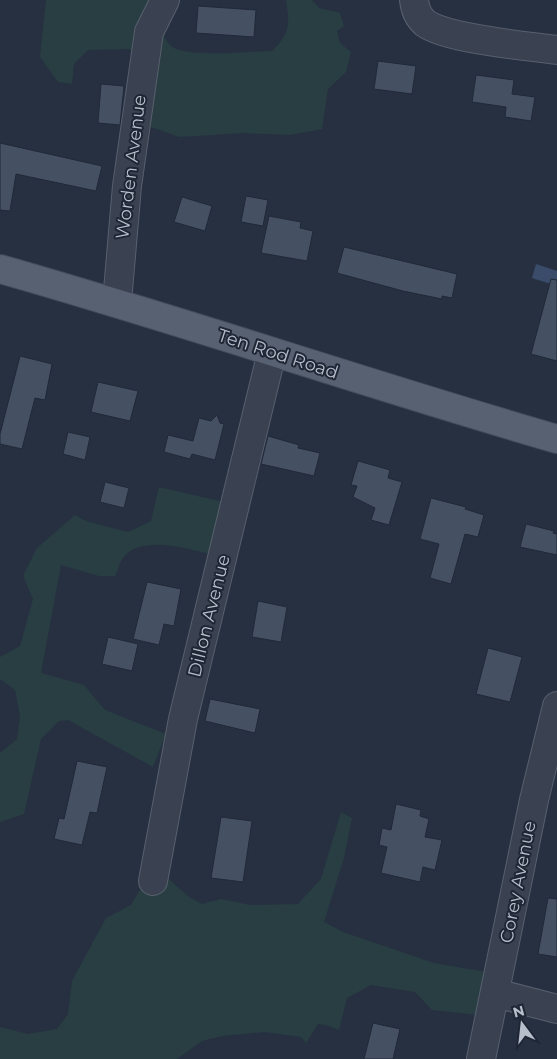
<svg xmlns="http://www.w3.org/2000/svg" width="557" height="1059" font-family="Montserrat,sans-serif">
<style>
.green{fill:#283e42}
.water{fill:#3b4c6a}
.building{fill:#455063;stroke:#212938}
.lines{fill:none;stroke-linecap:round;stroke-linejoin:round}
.minor-casing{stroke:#58606e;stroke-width:30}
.major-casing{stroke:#444b5a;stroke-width:30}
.minor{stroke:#3a4251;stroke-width:28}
.major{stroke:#586171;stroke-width:28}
.labels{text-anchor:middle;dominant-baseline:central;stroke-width:4;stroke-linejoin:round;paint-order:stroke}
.street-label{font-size:18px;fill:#b7becb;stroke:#1f2736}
</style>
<rect width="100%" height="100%" fill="#263041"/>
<!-- green -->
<path class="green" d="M 46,0 L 150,0 C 155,15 159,33 170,45 C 183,59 252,51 272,51 C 290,33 290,25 286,0 L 312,0 L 319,8 L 340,13 L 344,26 L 337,31 L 340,43 L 351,52 L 346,72 L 328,89 L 322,129 L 290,135 L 244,133 L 179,137 L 143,124 L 145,64 L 130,49 L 88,50 L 74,64 L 72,84 L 58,82 L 40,57 Z
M 159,487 L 232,504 L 221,557 C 196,551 141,532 123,558 C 119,563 118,571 115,576 L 99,576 L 61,565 L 41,673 L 84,685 L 105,710 L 166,734 L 153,767 L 68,720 L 59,721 L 41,739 L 24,814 L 0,822 L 0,753 L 17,739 L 20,716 L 15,690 L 0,679 L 0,657 L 20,646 L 33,599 L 23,576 L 37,548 L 75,515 L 86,521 L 128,532 L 151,521 Z
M 341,812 L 352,818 L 344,858 L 324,922 L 343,932 L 434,963 L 498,974 L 487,1016 L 432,1010 L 415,992 L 371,985 L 347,998 L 339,1030 L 326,1025 L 318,1024 L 306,1043 L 301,1037 L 265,1032 L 222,1036 L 202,1041 L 177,1059 L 0,1059 L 0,1027 L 28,1034 L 57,1029 L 68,1014 L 72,981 L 106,918 L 131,905 L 154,866 L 189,897 L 202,904 L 221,899 L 250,905 L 298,904 L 321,879 Z"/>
<!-- water -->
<path class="water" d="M 536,264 L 557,271 L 557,286 L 532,278 Z"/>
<!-- building -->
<path class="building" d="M 198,6 L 256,10 L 254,37 L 196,33 Z
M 378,61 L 416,66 L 412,94 L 374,89 Z
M 476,75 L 514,80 L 512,94 L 535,97 L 531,121 L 505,117 L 506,107 L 472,102 Z
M 101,84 L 124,86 L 120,125 L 98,123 Z
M 0,143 L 102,166 L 96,191 L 16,174 L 10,211 L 0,210 Z
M 246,196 L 268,200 L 263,226 L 241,222 Z
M 182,197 L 212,206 L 205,231 L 174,222 Z
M 269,216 L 301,222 L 300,228 L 313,231 L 307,261 L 261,253 Z
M 344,247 L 457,274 L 452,298 L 442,296 L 442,299 L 403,291 L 337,273 Z
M 551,279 L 557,280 L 557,361 L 531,354 Z
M 20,356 L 52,364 L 45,400 L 35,398 L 22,449 L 0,444 L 0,434 Z
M 98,382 L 138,391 L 130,421 L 91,412 Z
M 217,415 L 220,423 L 224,424 L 215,460 L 192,454 L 190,459 L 164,452 L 168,435 L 193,441 L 199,418 L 211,421 Z
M 68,432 L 90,437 L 85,460 L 63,454 Z
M 268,436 L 299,445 L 298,448 L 320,453 L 314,476 L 261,464 Z
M 358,461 L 390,470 L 388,478 L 402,482 L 389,525 L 371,520 L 375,508 L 353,497 L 357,486 L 351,485 Z
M 105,482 L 129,488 L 124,508 L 100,502 Z
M 431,498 L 466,507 L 465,509 L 484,515 L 478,537 L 465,534 L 451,584 L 430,578 L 439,544 L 420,539 Z
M 526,524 L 554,531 L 553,533 L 557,534 L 557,555 L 520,547 Z
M 147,582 L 181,589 L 174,626 L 164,624 L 159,645 L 133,639 Z
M 258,601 L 287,607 L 281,642 L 252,637 Z
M 108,637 L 138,644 L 132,671 L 102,664 Z
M 488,648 L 522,657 L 510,702 L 476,694 Z
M 210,699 L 260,709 L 255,733 L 205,721 Z
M 77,761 L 107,767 L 97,813 L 90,812 L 82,845 L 54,839 L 59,818 L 64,819 Z
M 396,804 L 421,810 L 420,816 L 429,819 L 425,837 L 442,840 L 435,870 L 423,867 L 420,882 L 381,873 L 387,847 L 379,845 L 382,828 L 391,830 Z
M 221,817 L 252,821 L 243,882 L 211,878 Z
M 548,898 L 557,899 L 557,957 L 538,954 Z
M 373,1023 L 400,1029 L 393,1059 L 364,1059 Z"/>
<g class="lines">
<!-- minor casing -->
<g class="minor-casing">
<path id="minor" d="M 414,0 C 415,9 418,17 425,23 C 446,39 528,46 557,50
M 117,302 L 127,186 L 149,32 L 165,0
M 153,881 L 183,719 L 272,352
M 495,993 L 557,1009
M 481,1059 L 534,800 L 557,706"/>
</g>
<!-- major casing -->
<g class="major-casing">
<path id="major" d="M 0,269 C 187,322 370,385 557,439"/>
</g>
<!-- minor -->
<use href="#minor" class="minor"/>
<!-- major -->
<use href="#major" class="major"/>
</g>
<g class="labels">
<!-- street labels -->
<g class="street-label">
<text transform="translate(131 167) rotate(-83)">Worden Avenue</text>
<text transform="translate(278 354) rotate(18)">Ten Rod Road</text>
<text transform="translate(209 616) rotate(-76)">Dillon Avenue</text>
<text transform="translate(518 882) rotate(-79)">Corey Avenue</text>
</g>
</g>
<!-- north arrow -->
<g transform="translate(522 1024) rotate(345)" stroke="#1f2736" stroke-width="4" paint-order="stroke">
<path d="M0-4L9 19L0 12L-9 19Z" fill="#b7becb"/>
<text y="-8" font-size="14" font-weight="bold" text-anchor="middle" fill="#b7becb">N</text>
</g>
</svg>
